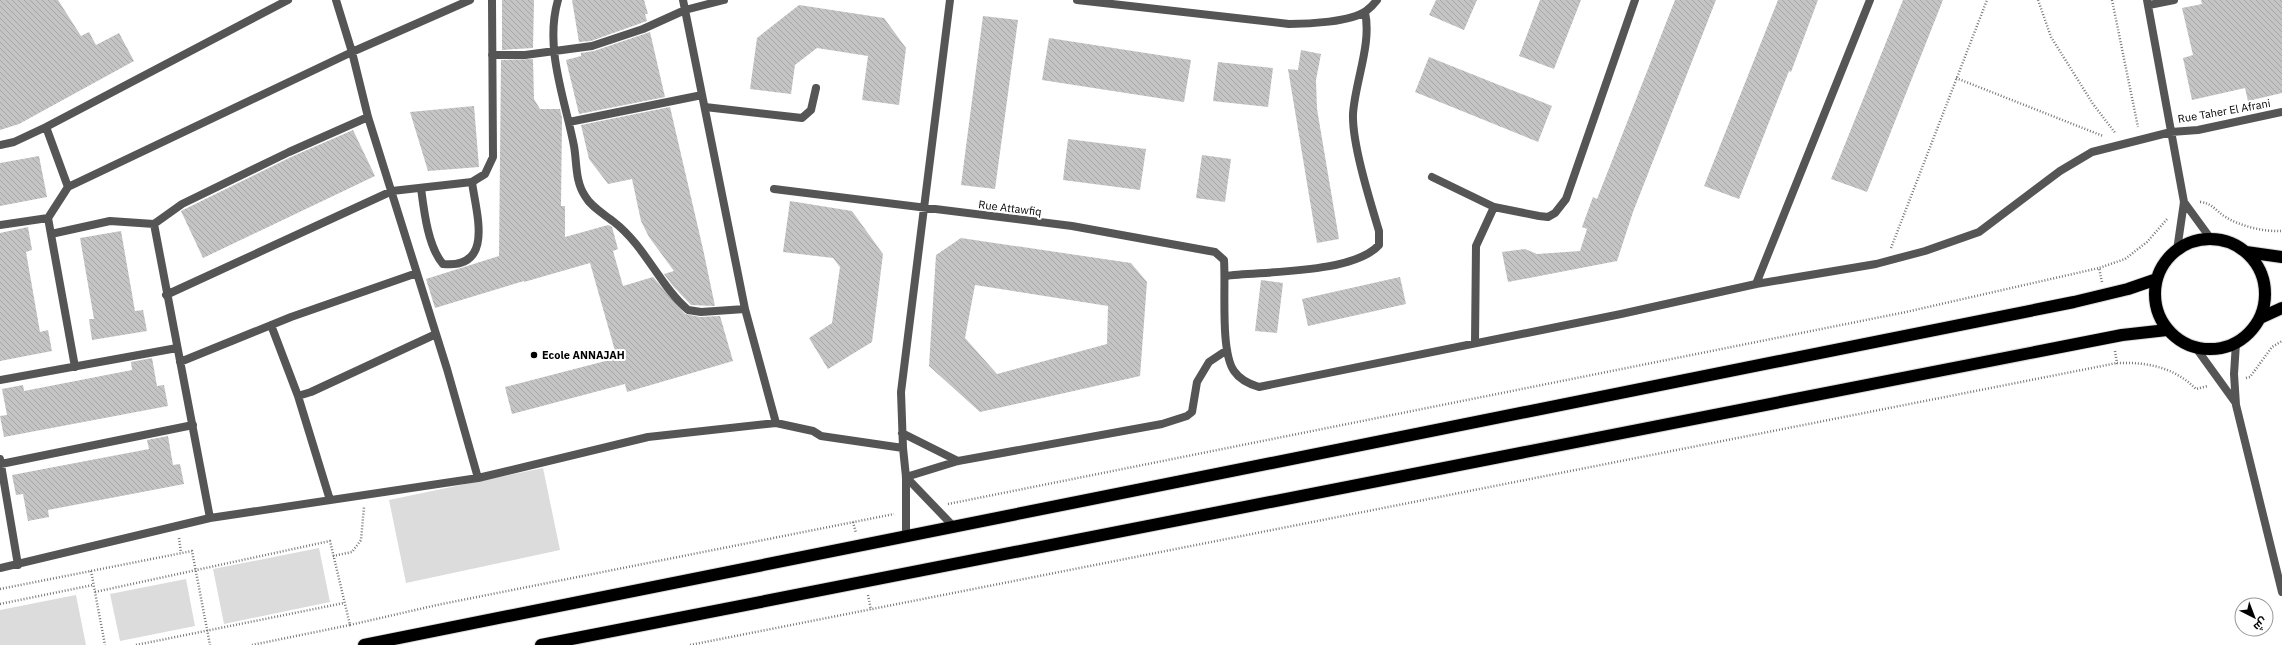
<svg xmlns="http://www.w3.org/2000/svg" width="2282" height="645" font-family="'IBM Plex Sans',Cairo,sans-serif">
<style>
.pitch{fill:#dcdcdc}
.building{fill:url(#building-back-hatch);fill-rule:evenodd}
.lines{fill:none;stroke-linecap:round;stroke-linejoin:round}
.highway-casing{stroke:#dbdbdb;stroke-width:14}
.path{stroke:#777;stroke-width:2.5;stroke-dasharray:1 2;stroke-linecap:butt}
.lane{stroke:#555;stroke-width:8}
.street{stroke:#555;stroke-width:8}
.highway{stroke:#000;stroke-width:12}
.poi-dot{fill:#000;stroke:#fff;stroke-width:1.5}
.labels{text-anchor:middle;dominant-baseline:central;stroke-width:4;stroke-linejoin:round;paint-order:stroke}
.street-label{font-size:11px;fill:#000;stroke:#fff}
.poi-label{font-size:11px;font-weight:bold;fill:#000;stroke:#fff;text-anchor:start}
</style>
<defs>
<pattern id="building-back-hatch" width="6" height="6" patternUnits="userSpaceOnUse"><rect width="6" height="6" fill="#c4c4c4"/><path d="M-1 5l2 2M0 0l6 6M5-1l2 2" fill="none" stroke="#a7a7a7"/></pattern>
</defs>
<rect width="100%" height="100%" fill="#fff"/>
<!-- pitch -->
<path class="pitch" d="M 543,468 L 560,550 L 406,583 L 389,500 Z
M 319,548 L 330,602 L 224,624 L 213,569 Z
M 186,579 L 195,626 L 120,641 L 110,594 Z
M 76,595 L 86,645 L 0,645 L 0,610 Z"/>
<!-- building -->
<path class="building" d="M 0,0 L 58,0 L 81,36 L 89,32 L 96,45 L 119,33 L 134,61 L 19,124 L 0,130 Z
M 502,0 L 534,0 L 533,48 L 502,50 Z
M 572,0 L 644,0 L 648,14 L 645,14 L 647,21 L 591,41 L 579,42 Z
M 1436,0 L 1477,0 L 1464,30 L 1429,15 Z
M 1540,0 L 1581,0 L 1554,69 L 1519,56 Z
M 1675,0 L 1716,0 L 1633,212 L 1617,261 L 1508,282 L 1502,252 L 1525,249 L 1537,254 L 1580,251 L 1587,229 L 1582,227 L 1593,197 L 1597,199 Z
M 1778,0 L 1818,0 L 1791,72 L 1789,71 L 1739,199 L 1704,186 Z
M 1903,0 L 1943,0 L 1867,192 L 1831,179 Z
M 2201,0 L 2282,0 L 2282,93 L 2248,101 L 2245,88 L 2192,100 L 2183,58 L 2193,55 L 2182,8 L 2202,4 Z
M 799,5 L 884,18 L 906,48 L 899,105 L 862,100 L 868,56 L 817,48 L 795,65 L 791,94 L 750,89 L 757,38 Z
M 983,16 L 1018,20 L 995,189 L 961,185 Z
M 650,32 L 665,97 L 579,114 L 566,60 L 581,56 L 581,53 L 594,51 Z
M 1049,38 L 1191,60 L 1184,102 L 1042,80 Z
M 1301,50 L 1321,54 L 1316,80 L 1317,109 L 1339,239 L 1317,243 L 1288,69 L 1298,70 Z
M 1429,57 L 1552,106 L 1538,142 L 1415,92 Z
M 533,59 L 534,99 L 540,109 L 560,109 L 562,118 L 561,206 L 565,206 L 565,237 L 608,225 L 612,227 L 618,249 L 613,251 L 623,286 L 653,277 L 685,314 L 700,317 L 720,316 L 733,361 L 627,392 L 625,384 L 512,414 L 505,387 L 617,358 L 590,263 L 524,282 L 524,281 L 435,308 L 426,279 L 499,256 L 501,60 Z
M 1218,62 L 1273,68 L 1268,107 L 1213,101 Z
M 474,106 L 479,167 L 428,171 L 410,112 Z
M 670,107 L 703,249 L 715,306 L 691,305 L 673,286 L 664,274 L 674,271 L 649,237 L 641,221 L 632,179 L 608,184 L 589,159 L 581,125 Z
M 353,130 L 375,176 L 203,258 L 181,211 L 291,157 Z
M 1068,139 L 1146,149 L 1140,190 L 1063,180 Z
M 1202,155 L 1231,159 L 1225,202 L 1196,198 Z
M 39,156 L 47,197 L 0,206 L 0,163 Z
M 790,201 L 852,211 L 883,254 L 872,342 L 828,369 L 809,338 L 832,323 L 840,267 L 833,258 L 783,252 Z
M 28,227 L 32,250 L 26,252 L 40,332 L 48,330 L 52,351 L 0,361 L 0,233 Z
M 121,231 L 135,311 L 143,310 L 147,331 L 92,340 L 89,319 L 94,319 L 80,238 Z
M 961,238 L 1131,263 L 1147,282 L 1140,376 L 980,412 L 929,366 L 936,255 ZM 975,285 L 1108,306 L 1107,344 L 997,374 L 965,338 Z
M 1400,277 L 1406,304 L 1308,326 L 1302,299 Z
M 1261,280 L 1283,283 L 1277,333 L 1255,331 Z
M 152,358 L 157,386 L 164,385 L 168,406 L 4,437 L 0,416 L 7,415 L 2,389 L 23,385 L 24,391 L 132,370 L 131,362 Z
M 168,436 L 173,465 L 180,464 L 184,484 L 48,510 L 49,517 L 28,521 L 23,494 L 16,495 L 12,475 L 149,449 L 147,440 Z"/>
<g class="lines">
<!-- highway casing -->
<g class="highway-casing">
<path id="highway" d="M2155 294a55 55 0 1 1 110 0a55 55 0 1 1-110 0Z
M 2246,252 L 2282,257
M 2260,318 L 2282,308
M 364,645 C 934,532 1504,417 2074,302 L 2128,289 L 2157,279
M 541,645 L 2122,335 L 2167,330"/>
</g>
<!-- path -->
<path class="path" d="M 2038,0 L 2051,37 L 2093,104 L 2116,134
M 2112,0 L 2138,127
M 1956,78 L 2103,136
M 2200,202 C 2212,203 2215,210 2224,216 C 2239,226 2264,232 2282,231
M 1891,248 L 1987,0
M 2102,282 L 2099,268 L 2125,259 L 2147,242 L 2168,218
M 2115,351 L 2117,363 C 2147,362 2174,367 2196,389 L 2208,386
M 2246,378 L 2250,377 L 2272,347 L 2282,341
M 948,504 L 1906,312 L 2099,268
M 853,522 L 856,533
M 179,538 L 181,553
M 333,556 L 352,552 L 361,540 L 364,507
M 91,571 L 105,645
M 0,589 L 192,551 L 210,645
M 95,592 L 330,541 L 350,625 L 252,645
M 868,595 L 871,610
M 0,604 L 93,585
M 350,625 L 437,605 L 894,514
M 136,645 L 344,603
M 690,645 L 2117,363"/>
<!-- lane -->
<path class="lane" d="M 705,107 L 802,118 L 811,110 L 816,88
M 421,188 C 424,211 428,247 443,264 C 495,269 476,213 472,182"/>
<!-- street -->
<path class="street" d="M 336,0 L 352,52 L 368,117 L 447,369 L 478,478
M 558,0 C 544,48 565,99 574,146 C 577,163 575,181 585,196 C 591,207 604,214 614,222 C 645,246 660,286 688,310 L 701,312 L 745,309
M 683,0 L 745,309 L 776,423
M 1077,0 L 1289,24 C 1308,24 1351,22 1366,11 C 1370,8 1374,4 1377,0
M 2147,0 L 2184,202 L 2177,250
M 2149,5 L 2174,0
M 492,55 L 525,55 L 592,46 L 643,29 L 685,10 L 724,0
M 569,122 L 702,95
M 0,145 L 14,142 L 46,127 L 288,0
M 1432,177 L 1494,207 L 1539,216 L 1548,217 L 1555,213 L 1566,199 L 1635,0
M 68,187 L 352,52 L 470,0
M 774,189 L 1072,226 L 1215,252 L 1224,260 C 1226,287 1220,351 1234,371 C 1240,380 1249,384 1259,387 L 1621,314 L 1756,284 L 1876,264 L 1925,251 L 1979,232 L 2060,171 L 2092,152 L 2171,132 L 2198,130 L 2282,112
M 2184,202 L 2211,239
M 48,218 L 75,367
M 154,224 L 210,518
M 0,225 L 48,218 L 68,187 L 46,127
M 51,234 L 110,221 L 154,224 L 182,204 L 289,152 L 368,117
M 1225,276 C 1263,271 1353,274 1379,245 L 1379,231 C 1370,201 1352,144 1353,114 C 1355,82 1372,44 1365,12
M 1756,284 L 1870,0
M 166,295 L 392,191 L 472,182 L 485,174 L 493,157 L 492,0
M 271,325 L 298,396
M 1475,343 L 1476,246 L 1494,207
M 2236,343 L 2234,374 L 2236,405 L 2282,592
M 2196,348 L 2235,402
M 180,362 L 291,317 L 417,273
M 0,380 L 177,348
M 902,433 L 958,461
M 0,459 L 18,565
M 1,464 L 193,425
M 906,477 L 958,461 L 1162,424 L 1187,416 L 1192,412 L 1197,382 L 1209,362 L 1227,350
M 906,477 L 955,528
M 330,500 L 298,396 L 311,392 L 436,334
M 906,538 L 906,477 L 903,448 L 901,392 L 950,0
M 0,568 L 210,518 L 478,478 L 648,437 L 776,423 L 813,431 L 821,436 L 903,448"/>
<!-- highway -->
<use href="#highway" class="highway"/>
</g>
<!-- markers -->
<circle class="poi-dot" cx="534" cy="355" r="4"/>
<g class="labels">
<!-- street labels -->
<g class="street-label">
<text transform="translate(2224 111) rotate(-10)">Rue Taher El Afrani</text>
<text transform="translate(1010 208) rotate(7)">Rue Attawfiq</text>
</g>
<!-- poi labels -->
<g class="poi-label">
<text x="542" y="355">Ecole ANNAJAH</text>
</g>
</g>
<!-- north arrow -->
<g transform="translate(2254 617) rotate(138)"><circle r="19" fill="#ffffff" stroke="#999999"/>
<path d="M0-3L7 15L0 10L-7 15Z" fill="#000000"/>
<text y="-6" font-size="11" font-weight="bold" text-anchor="middle" fill="#000000">ش</text>
</g>
</svg>
